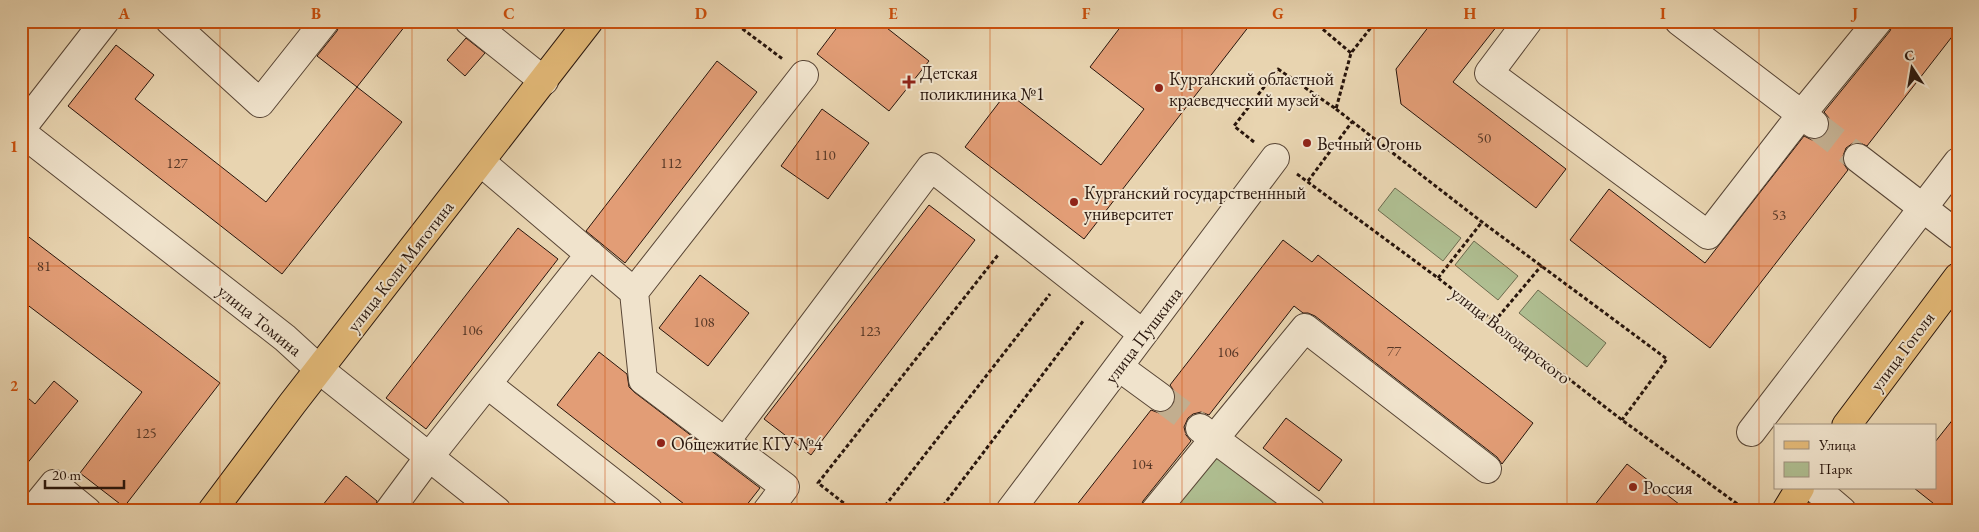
<svg xmlns="http://www.w3.org/2000/svg" width="1979" height="532" font-family="'EB Garamond',serif">
<style>
.green{fill:#afbe91;stroke:#6c6a4e}
.building{fill:#e29d76;stroke:#28150c}
.lines{fill:none;stroke-linecap:round;stroke-linejoin:round}
.minor-tunnel{stroke:#c2ae8f;stroke-width:28;stroke-dasharray:28 14;stroke-linecap:butt}
.minor-casing{stroke:#584535;stroke-width:30}
.major-casing{stroke:#28150c;stroke-width:30}
.path{stroke:#28150c;stroke-width:3;stroke-dasharray:4 2.5;stroke-linecap:butt}
.minor{stroke:#f0e3cc;stroke-width:28}
.major{stroke:#e4ba78;stroke-width:28}
.grid{fill:none;stroke:#cb4f0c;stroke-width:1;stroke-opacity:0.55}
.poi-dot{fill:#8f2418;stroke:#f0e3cc;stroke-width:2}
.labels{text-anchor:middle;dominant-baseline:central;stroke-width:4;stroke-linejoin:round;paint-order:stroke}
.number-label{font-size:15px;fill:#563726}
.poi-label{font-size:18px;fill:#28150c;stroke:#f0e3cc;text-anchor:start}
.street-label{font-size:18px;fill:#28150c;stroke:#f0e3cc}
.neatline{fill:none;stroke:#cb4f0c;stroke-width:2}
.grid-label{font-size:16px;text-anchor:middle;font-weight:bold;fill:#cb4f0c}
</style>
<rect width="100%" height="100%" fill="#e8d4b0"/>
<filter id="stains"><feTurbulence type="fractalNoise" baseFrequency=".004" numOctaves="4"/><feColorMatrix values="0 0 0 0 .2 0 0 0 0 .09 0 0 0 0 .02 0 0 0 .5 -.17"/></filter>
<radialGradient id="worn" r=".72"><stop offset=".6" stop-color="#630" stop-opacity="0"/><stop offset="1" stop-color="#630" stop-opacity=".3"/></radialGradient>
<!-- green -->
<path class="green" d="M 1395,188 L 1461,238 L 1443,261 L 1378,210 Z
M 1474,241 L 1518,276 L 1498,300 L 1455,265 Z
M 1538,290 L 1606,343 L 1587,367 L 1519,313 Z
M 1214,450 L 1295,511 L 1165,511 Z"/>
<!-- building -->
<path class="building" d="M 341,21 L 409,21 L 357,87 L 317,56 L 337,31 Z
M 842,21 L 878,21 L 929,61 L 889,111 L 817,54 Z
M 1125,21 L 1253,21 L 1084,239 L 965,147 L 1007,92 L 1101,165 L 1144,109 L 1090,67 Z
M 1433,21 L 1501,21 L 1453,82 L 1566,169 L 1536,208 L 1401,104 L 1396,69 Z
M 1894,21 L 1958,21 L 1958,29 L 1867,146 L 1860,143 L 1853,143 L 1846,148 L 1843,156 L 1843,163 L 1848,170 L 1710,348 L 1570,240 L 1609,189 L 1705,263 L 1804,136 L 1812,140 L 1820,139 L 1826,134 L 1830,126 L 1829,118 L 1824,112 L 1890,31 Z
M 466,38 L 485,53 L 465,76 L 447,60 Z
M 116,45 L 154,75 L 135,99 L 266,202 L 357,87 L 402,122 L 282,274 L 68,106 Z
M 717,61 L 757,92 L 625,263 L 586,231 Z
M 822,109 L 869,143 L 828,199 L 781,166 Z
M 929,205 L 975,240 L 811,455 L 764,419 Z
M 518,228 L 558,259 L 426,429 L 386,398 Z
M 21,231 L 220,383 L 124,507 L 80,473 L 142,392 L 21,300 Z
M 1283,240 L 1312,262 L 1318,255 L 1533,423 L 1502,464 L 1497,457 L 1315,316 L 1308,313 L 1303,313 L 1294,306 L 1209,415 L 1201,412 L 1193,414 L 1188,418 L 1184,427 L 1186,435 L 1191,441 L 1143,501 L 1139,511 L 1072,511 L 1151,410 L 1159,413 L 1166,411 L 1172,407 L 1176,398 L 1174,391 L 1170,385 Z
M 700,275 L 749,313 L 708,366 L 659,328 Z
M 599,352 L 627,374 L 629,387 L 634,392 L 760,488 L 742,511 L 693,511 L 557,405 Z
M 54,381 L 78,401 L 21,471 L 21,392 L 35,404 Z
M 1958,413 L 1958,511 L 1943,511 L 1914,488 L 1935,488 L 1935,442 Z
M 1286,418 L 1342,460 L 1319,491 L 1263,448 Z
M 1627,464 L 1688,511 L 1590,511 Z
M 346,476 L 377,501 L 374,511 L 318,511 Z"/>
<g class="lines">
<!-- minor-tunnel -->
<path class="minor-tunnel" d="M 1814,124 L 1858,158
M 1160,397 L 1205,431"/>
<!-- minor casing -->
<g class="minor-casing">
<path id="minor" d="M 170,21 L 260,103 L 325,21
M 469,21 L 544,81
M 1528,21 L 1489,73 L 1708,235 L 1801,115 L 1878,21
M 1679,21 L 1814,124
M 21,129 L 105,21
M 21,132 L 285,338 L 320,370 L 497,511
M 1858,158 L 1958,235
M 481,162 L 634,292 L 643,380 L 785,487 L 767,511
M 634,292 L 804,75
M 1119,367 L 1160,397
M 487,384 L 649,511
M 1200,428 L 1311,511
M 1751,432 L 1958,162
M 725,442 L 931,167 L 1143,334
M 1815,488 L 1842,511
M 32,511 L 54,484 L 87,511
M 389,511 L 429,457 L 590,254
M 1010,511 L 1275,158
M 1155,511 L 1305,328 L 1487,469"/>
</g>
<!-- major casing -->
<g class="major-casing">
<path id="major" d="M 1846,426 L 1958,277
M 212,511 L 292,404 L 589,21
M 1786,511 L 1800,488"/>
</g>
<!-- path -->
<path class="path" d="M 732,21 L 784,60
M 1313,21 L 1351,53
M 1336,109 L 1482,222 L 1667,359 L 1622,420
M 1254,142 L 1234,126 L 1278,69 L 1336,109 L 1351,53 L 1376,21
M 1297,174 L 1438,278 L 1622,420 L 1747,511
M 1308,181 L 1352,122
M 1438,278 L 1482,222
M 1494,322 L 1542,265
M 854,511 L 818,483 L 998,255
M 881,511 L 1050,294
M 939,511 L 1084,320"/>
<!-- minor -->
<use href="#minor" class="minor"/>
<!-- major -->
<use href="#major" class="major"/>
</g>
<!-- grid -->
<path class="grid" d="M 220,21 L 220,511M 412,21 L 412,511M 605,21 L 605,511M 797,21 L 797,511M 990,21 L 990,511M 1182,21 L 1182,511M 1374,21 L 1374,511M 1567,21 L 1567,511M 1759,21 L 1759,511M 21,266 L 1958,266"/>
<!-- markers -->
<g class="poi-dot">
<path d="M906.5 74.5h5v5h5v5h-5v5h-5v-5h-5v-5h5z"/>
<circle cx="1159" cy="88" r="5"/>
<circle cx="1307" cy="143" r="5"/>
<circle cx="1074" cy="202" r="5"/>
<circle cx="661" cy="443" r="5"/>
<circle cx="1633" cy="487" r="5"/>
</g>
<g class="labels">
<!-- number labels -->
<g class="number-label">
<text x="1484" y="137">50</text>
<text x="825" y="154">110</text>
<text x="177" y="162">127</text>
<text x="671" y="162">112</text>
<text x="1779" y="214">53</text>
<text x="44" y="265">81</text>
<text x="704" y="321">108</text>
<text x="472" y="329">106</text>
<text x="870" y="330">123</text>
<text x="1394" y="350">77</text>
<text x="1228" y="351">106</text>
<text x="146" y="432">125</text>
<text x="1142" y="463">104</text>
</g>
<!-- poi labels -->
<g class="poi-label">
<text x="920" y="72">Детская<tspan x="920" dy="21">поликлиника №1</tspan></text>
<text x="1169" y="78">Курганский областной<tspan x="1169" dy="21">краеведческий музей</tspan></text>
<text x="1317" y="143">Вечный Огонь</text>
<text x="1084" y="192">Курганский государственнный<tspan x="1084" dy="21">университет</tspan></text>
<text x="671" y="443">Общежитие КГУ №4</text>
<text x="1643" y="487">Россия</text>
</g>
<!-- street labels -->
<g class="street-label">
<text transform="translate(400 266) rotate(-52)">улица Коли Мяготина</text>
<text transform="translate(260 320) rotate(39)">улица Томина</text>
<text transform="translate(1143 335) rotate(-53)">улица Пушкина</text>
<text transform="translate(1511 335) rotate(38)">улица Володарского</text>
<text transform="translate(1902 351) rotate(-53)">улица Гоголя</text>
</g>
</g>
<!-- margin -->
<rect width="1979" height="532" fill="none" stroke="#e8d4b0" stroke-width="55"/>
<!-- legend -->
<rect x="1774" y="424" width="162" height="65" fill="#f0e3cc" stroke="#a0917f"/>
<rect x="1784" y="441" width="25" height="8" fill="#e4ba78" stroke="#a0917f"/>
<text x="1819" y="450" font-size="15" fill="#28150c">Улица</text>
<rect x="1784" y="462" width="25" height="15" fill="#afbe91" stroke="#a0917f"/>
<text x="1819" y="474" font-size="15" fill="#28150c">Парк</text>
<!-- north arrow -->
<g transform="translate(1912 68) rotate(348)" stroke="#f0e3cc" stroke-width="4" paint-order="stroke">
<path d="M0-4L9 19L0 12L-9 19Z" fill="#28150c"/>
<text y="-8" font-size="14" font-weight="bold" text-anchor="middle" fill="#28150c">С</text>
</g>
<!-- scale -->
<path d="M45 480v8h79v-8" fill="none" stroke="#28150c" stroke-width="2.5"/>
<text x="52" y="480" font-size="15" fill="#28150c" stroke="#f0e3cc" stroke-width="4" paint-order="stroke">20 m</text>
<rect x="28" y="28" width="1924" height="476" class="neatline"/>
<g class="grid-label">
<text x="124" y="19">A</text>
<text x="316" y="19">B</text>
<text x="509" y="19">C</text>
<text x="701" y="19">D</text>
<text x="893" y="19">E</text>
<text x="1086" y="19">F</text>
<text x="1278" y="19">G</text>
<text x="1470" y="19">H</text>
<text x="1663" y="19">I</text>
<text x="1855" y="19">J</text>
<text x="14" y="152">1</text>
<text x="14" y="391">2</text>
</g>
<rect width="100%" height="100%" filter="url(#stains)"/>
<rect width="100%" height="100%" fill="url(#worn)"/>
</svg>
